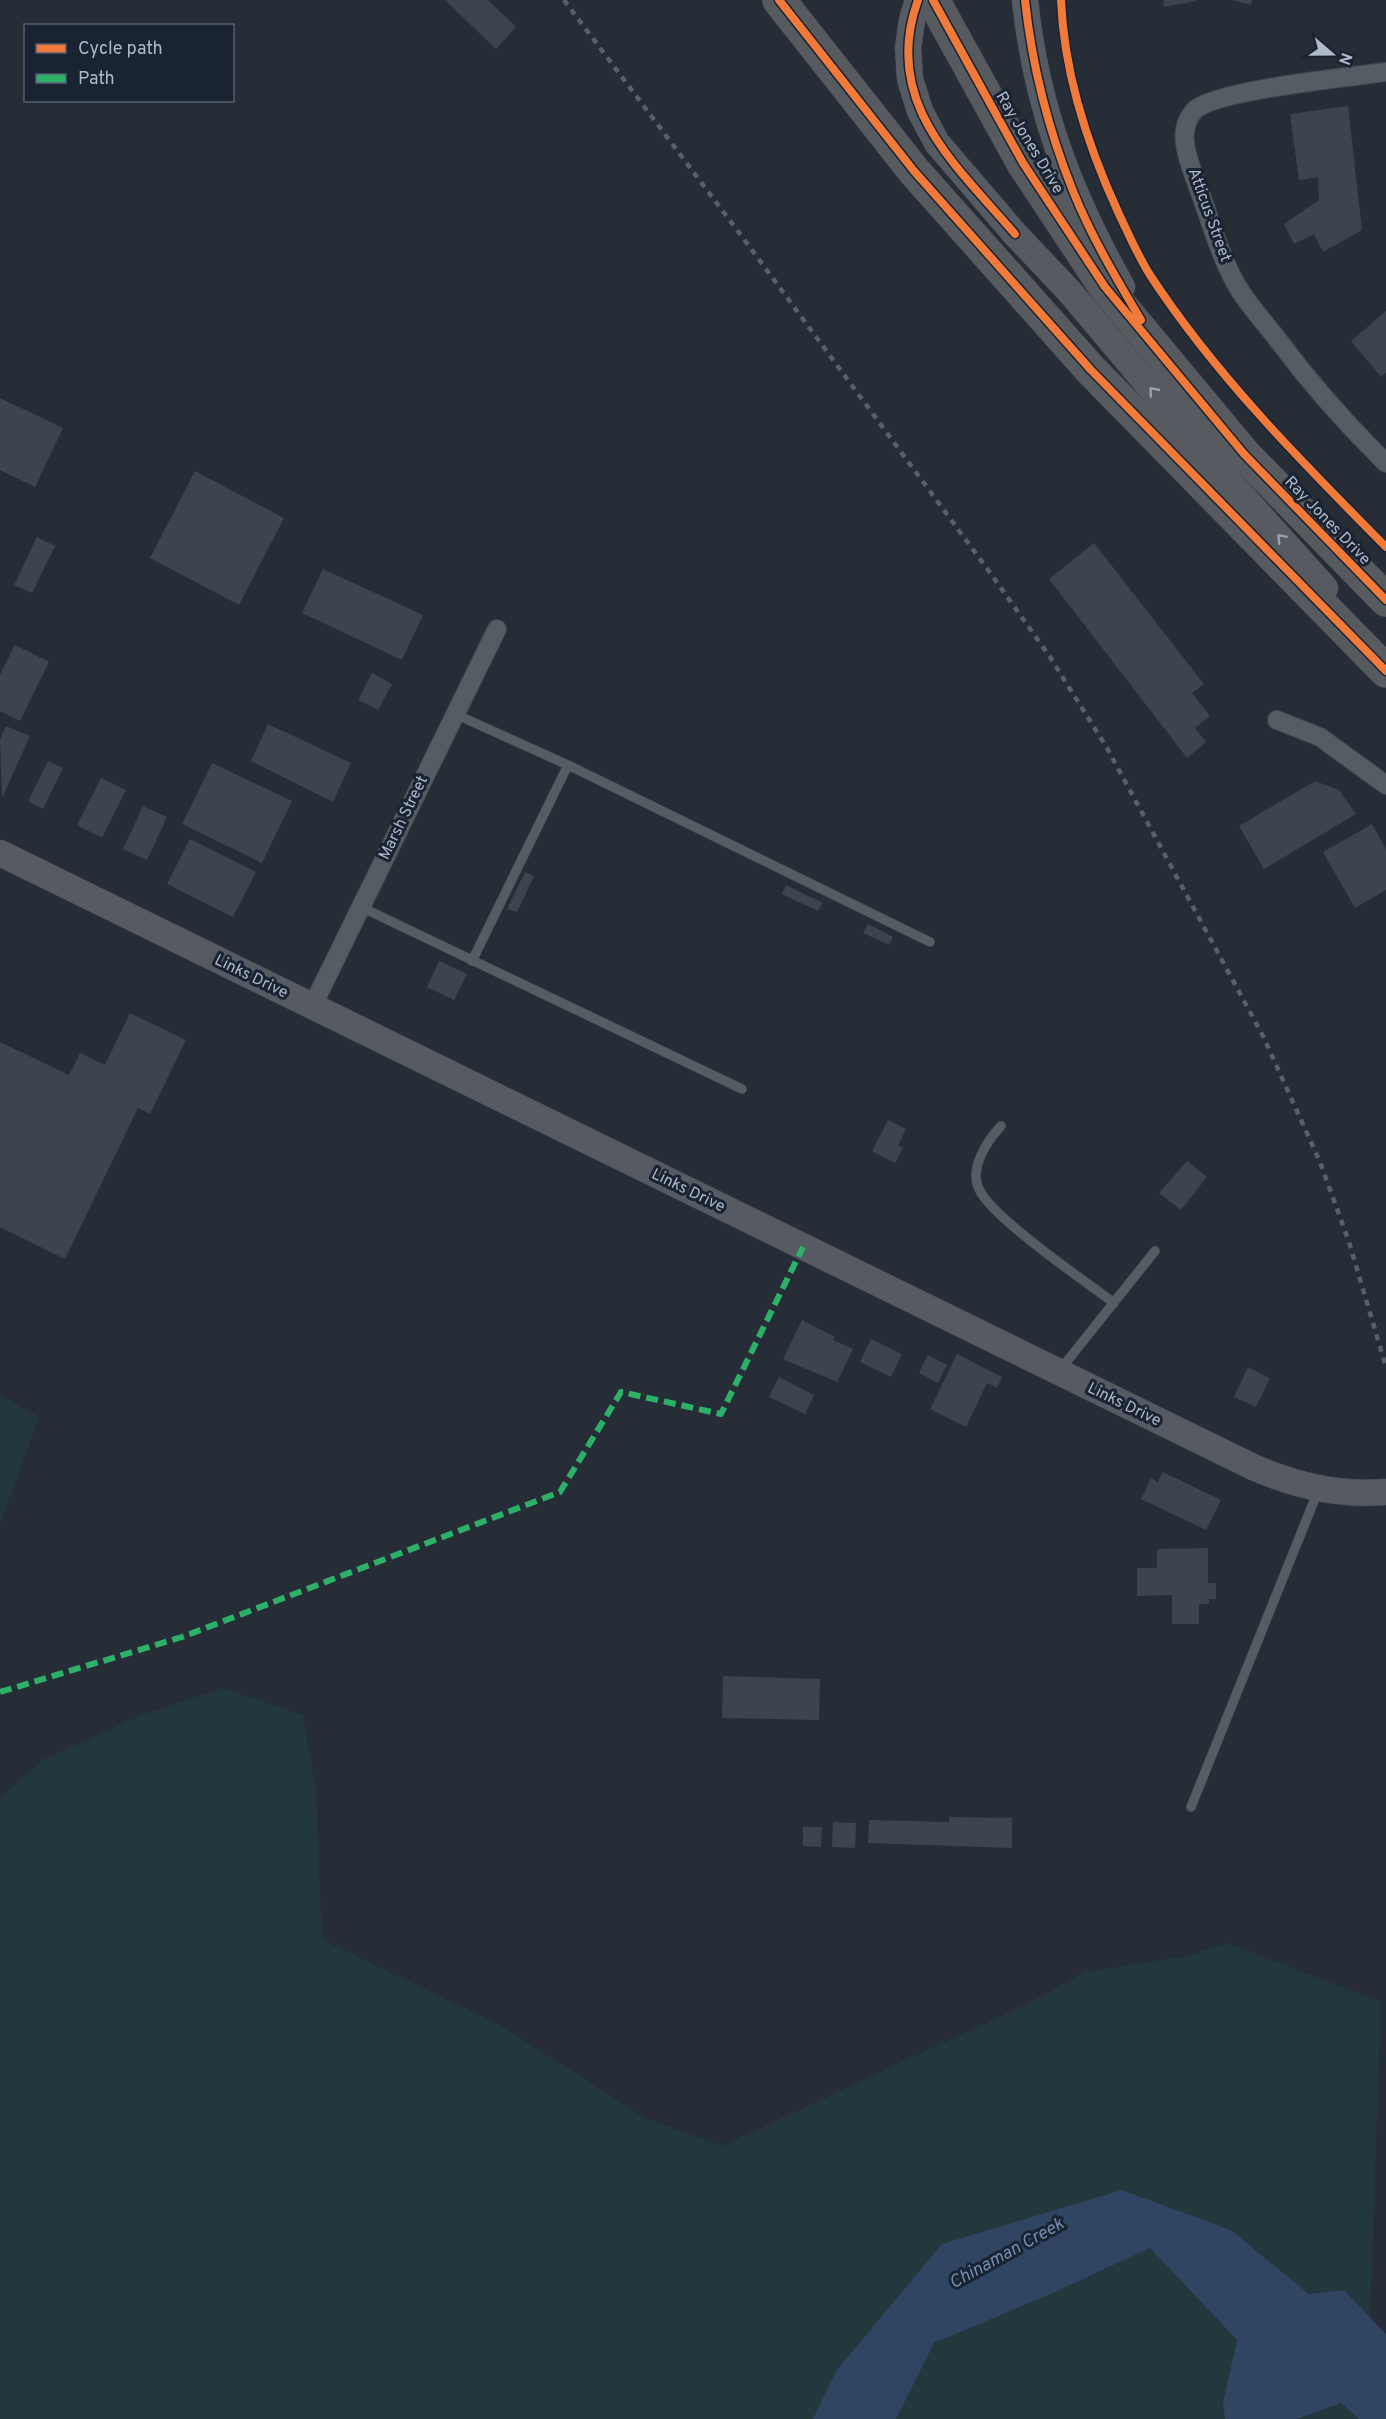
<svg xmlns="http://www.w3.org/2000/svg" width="1386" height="2419" font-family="Overpass,sans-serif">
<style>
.green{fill:#23383d}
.water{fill:#304562}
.building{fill:#3e444d}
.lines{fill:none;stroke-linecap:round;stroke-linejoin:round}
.lane-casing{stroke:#43484f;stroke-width:10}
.street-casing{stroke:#43484f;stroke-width:20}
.secondary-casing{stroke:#43484f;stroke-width:27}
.highway-casing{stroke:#434952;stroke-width:34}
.lane{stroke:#565c64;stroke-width:9}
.street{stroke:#565c64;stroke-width:18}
.secondary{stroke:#555a63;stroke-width:26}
.highway{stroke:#575a5e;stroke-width:33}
.rail{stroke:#5a5f68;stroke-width:4.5;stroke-dasharray:6 6;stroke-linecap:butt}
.quiet{stroke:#2db169;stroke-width:6;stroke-dasharray:12 6;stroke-linecap:butt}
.cycleway-casing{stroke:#192331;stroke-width:11}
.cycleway{stroke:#f17a3a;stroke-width:8}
.oneway{stroke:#98a1b0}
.labels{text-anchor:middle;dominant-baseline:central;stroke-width:6;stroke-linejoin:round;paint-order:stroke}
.street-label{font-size:16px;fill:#afb9c9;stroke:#192331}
.water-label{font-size:18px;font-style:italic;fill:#748eb3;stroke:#192331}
</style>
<rect width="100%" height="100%" fill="#262d37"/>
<!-- green -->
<path class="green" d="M 0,1395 L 39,1417 L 0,1524 Z
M 223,1688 L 303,1715 L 316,1791 L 322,1940 L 500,2025 L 645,2118 L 722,2146 L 1033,2001 L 1085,1972 L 1187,1956 L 1228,1943 L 1381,2002 L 1370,2318 L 1344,2290 L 1309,2294 L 1231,2230 L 1122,2190 L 836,2371 L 813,2419 L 0,2419 L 0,1799 L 42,1760 L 145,1714 Z
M 1150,2248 L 1237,2340 L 1223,2402 L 1225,2419 L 896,2419 L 934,2343 L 1051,2294 Z
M 1341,2403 L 1359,2419 L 1297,2419 Z"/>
<!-- water -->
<path class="water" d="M 1122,2190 L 1231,2230 L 1309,2294 L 1344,2290 L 1386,2334 L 1386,2419 L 1359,2419 L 1341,2403 L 1297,2419 L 1225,2419 L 1223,2402 L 1237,2340 L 1150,2248 L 1051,2294 L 934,2343 L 896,2419 L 813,2419 L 836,2371 L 942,2244 Z"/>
<!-- building -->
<path class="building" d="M 445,0 L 488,0 L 516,27 L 496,49 Z
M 1164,0 L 1196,0 L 1196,1 L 1163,7 Z
M 1232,0 L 1252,0 L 1251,5 Z
M 1348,106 L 1362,230 L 1323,252 L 1314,234 L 1294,244 L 1284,224 L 1319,200 L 1318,177 L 1299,180 L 1290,114 Z
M 1386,311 L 1386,373 L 1381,377 L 1351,341 Z
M 0,398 L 63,428 L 35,487 L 0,470 Z
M 195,471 L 284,518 L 239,605 L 150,558 Z
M 37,537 L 55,546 L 32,593 L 14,585 Z
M 1094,543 L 1204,684 L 1192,693 L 1210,716 L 1195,728 L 1206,742 L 1187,758 L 1049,579 Z
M 323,569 L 423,615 L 402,660 L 302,613 Z
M 15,645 L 49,662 L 20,721 L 0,711 L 0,675 Z
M 372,673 L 392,684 L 378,710 L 358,700 Z
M 268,724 L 351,763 L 333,802 L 251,761 Z
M 6,726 L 30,736 L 2,798 L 0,739 Z
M 48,761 L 63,768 L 43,809 L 28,801 Z
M 212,763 L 292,801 L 262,863 L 182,824 Z
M 101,778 L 126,790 L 102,838 L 77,825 Z
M 1315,781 L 1339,790 L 1356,814 L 1264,869 L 1239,826 Z
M 143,806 L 167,817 L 147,860 L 123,849 Z
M 1372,824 L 1386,849 L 1386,890 L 1355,908 L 1323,852 Z
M 190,839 L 256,872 L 233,917 L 167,884 Z
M 525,872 L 534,876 L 517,912 L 507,909 Z
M 786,885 L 823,903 L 818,911 L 782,894 Z
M 868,924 L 893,937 L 889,945 L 863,933 Z
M 439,961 L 467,974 L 454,1000 L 427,987 Z
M 130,1013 L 186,1040 L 150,1114 L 138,1108 L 65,1259 L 0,1227 L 0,1042 L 69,1075 L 80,1053 L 105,1065 Z
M 888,1120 L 906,1129 L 898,1145 L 903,1148 L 895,1163 L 872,1151 Z
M 1187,1161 L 1207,1177 L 1181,1210 L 1159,1193 Z
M 802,1320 L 835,1337 L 833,1340 L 853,1349 L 837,1382 L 783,1359 Z
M 871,1339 L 902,1354 L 891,1377 L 860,1362 Z
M 957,1354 L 1002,1377 L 997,1388 L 987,1383 L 966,1427 L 930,1409 Z
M 928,1355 L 947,1365 L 938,1383 L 919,1373 Z
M 1248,1367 L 1270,1378 L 1256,1407 L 1234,1397 Z
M 779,1377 L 814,1395 L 805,1414 L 769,1397 Z
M 1163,1472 L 1221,1500 L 1206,1530 L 1141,1499 L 1151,1478 L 1158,1482 Z
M 1208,1548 L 1208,1583 L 1216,1583 L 1216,1599 L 1209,1599 L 1209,1604 L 1199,1604 L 1199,1624 L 1172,1624 L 1172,1595 L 1137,1596 L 1137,1568 L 1157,1568 L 1157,1549 Z
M 723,1676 L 820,1679 L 819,1720 L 722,1718 Z
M 949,1817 L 1012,1818 L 1012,1848 L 868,1843 L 869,1820 L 949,1822 Z
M 833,1822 L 856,1823 L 855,1848 L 832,1847 Z
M 803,1827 L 822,1827 L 821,1847 L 803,1846 Z"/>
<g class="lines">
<!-- lane casing -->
<g class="lane-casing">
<path id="lane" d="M 455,714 L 568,765 L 930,942
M 361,907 L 742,1089
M 472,961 L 568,765
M 1001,1126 C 987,1141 969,1168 979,1189 C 991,1217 1085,1281 1114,1303
M 1060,1370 L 1155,1251
M 1191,1807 L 1318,1491"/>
</g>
<!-- street casing -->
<g class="street-casing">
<path id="street" d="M 1386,72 C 1351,77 1215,90 1195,110 C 1174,131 1190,164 1198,187 C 1211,221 1220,258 1239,289 C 1249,305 1263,321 1275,336 C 1309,382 1345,423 1386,463
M 1277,720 L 1320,737 L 1386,785
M 312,1007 L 497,629"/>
</g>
<!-- secondary casing -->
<g class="secondary-casing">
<path id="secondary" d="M 918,0 L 912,20 L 908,48 L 910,79 L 920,111 L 937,143 L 1015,234 L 1069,291 L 1228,480 L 1325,588
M 1025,0 C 1036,107 1070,194 1122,287
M 0,853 L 1253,1467 C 1296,1486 1339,1496 1386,1492"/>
</g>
<!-- highway casing -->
<g class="highway-casing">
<path id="highway" d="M 779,0 L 914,171 L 1091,370 L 1386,671
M 933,0 L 1023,163 L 1105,287 L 1244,454 L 1386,600"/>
</g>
<!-- lane -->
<use href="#lane" class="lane"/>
<!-- street -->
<use href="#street" class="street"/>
<!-- secondary -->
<use href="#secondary" class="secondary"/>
<!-- highway -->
<use href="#highway" class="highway"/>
<!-- rail -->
<path class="rail" d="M 564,0 L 749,246 L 991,574 L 1050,657 L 1107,748 L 1263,1036 L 1320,1162 L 1349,1242 L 1386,1367"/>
<!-- quiet -->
<path class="quiet" d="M 0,1692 L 182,1637 L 560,1492 L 621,1392 L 721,1414 L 803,1247"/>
<!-- cycleway casing -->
<g class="cycleway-casing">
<path id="cycleway" d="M 779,0 L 914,171 L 1091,370 L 1386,671
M 918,0 C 881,102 955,164 1015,234
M 933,0 L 1023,163 L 1105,287 L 1244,454 L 1386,600
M 1025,0 C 1032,65 1048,129 1073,191 C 1091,236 1116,278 1141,320
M 1061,0 C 1064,75 1088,147 1119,214 C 1129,235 1138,256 1150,275 C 1216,376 1302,462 1386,547"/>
</g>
<!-- cycleway -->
<use href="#cycleway" class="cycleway"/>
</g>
<!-- one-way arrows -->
<defs><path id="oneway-chevron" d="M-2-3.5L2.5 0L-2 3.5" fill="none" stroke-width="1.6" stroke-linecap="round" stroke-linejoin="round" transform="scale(1.5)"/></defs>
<g class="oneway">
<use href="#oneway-chevron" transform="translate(1153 391) rotate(-130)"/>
<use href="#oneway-chevron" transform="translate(1281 538) rotate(-133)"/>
</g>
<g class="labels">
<!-- street labels -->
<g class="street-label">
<text transform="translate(1029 143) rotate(59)">Ray Jones Drive</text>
<text transform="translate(1209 215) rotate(70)">Atticus Street</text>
<text transform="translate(1327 521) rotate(46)">Ray Jones Drive</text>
<text transform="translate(404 818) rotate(-64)">Marsh Street</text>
<text transform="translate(251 977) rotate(26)">Links Drive</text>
<text transform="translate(688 1191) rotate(26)">Links Drive</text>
<text transform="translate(1124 1405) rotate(26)">Links Drive</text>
</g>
<!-- water labels -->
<g class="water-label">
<text transform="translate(1007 2254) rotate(-29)">Chinaman Creek</text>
</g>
</g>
<!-- legend -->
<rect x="24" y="24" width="210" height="78" fill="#192331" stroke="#555f6e" stroke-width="1.5"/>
<rect x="36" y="44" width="30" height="9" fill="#f17a3a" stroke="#555f6e" stroke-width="1.5"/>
<text x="78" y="54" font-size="18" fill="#afb9c9">Cycle path</text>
<rect x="36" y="74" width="30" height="9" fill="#2db169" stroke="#555f6e" stroke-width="1.5"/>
<text x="78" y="84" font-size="18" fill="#afb9c9">Path</text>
<!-- north arrow -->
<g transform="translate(1332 54) rotate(110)" stroke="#192331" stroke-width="4.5" paint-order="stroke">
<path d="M0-4.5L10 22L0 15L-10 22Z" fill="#afb9c9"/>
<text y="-9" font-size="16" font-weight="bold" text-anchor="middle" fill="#afb9c9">N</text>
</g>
</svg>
